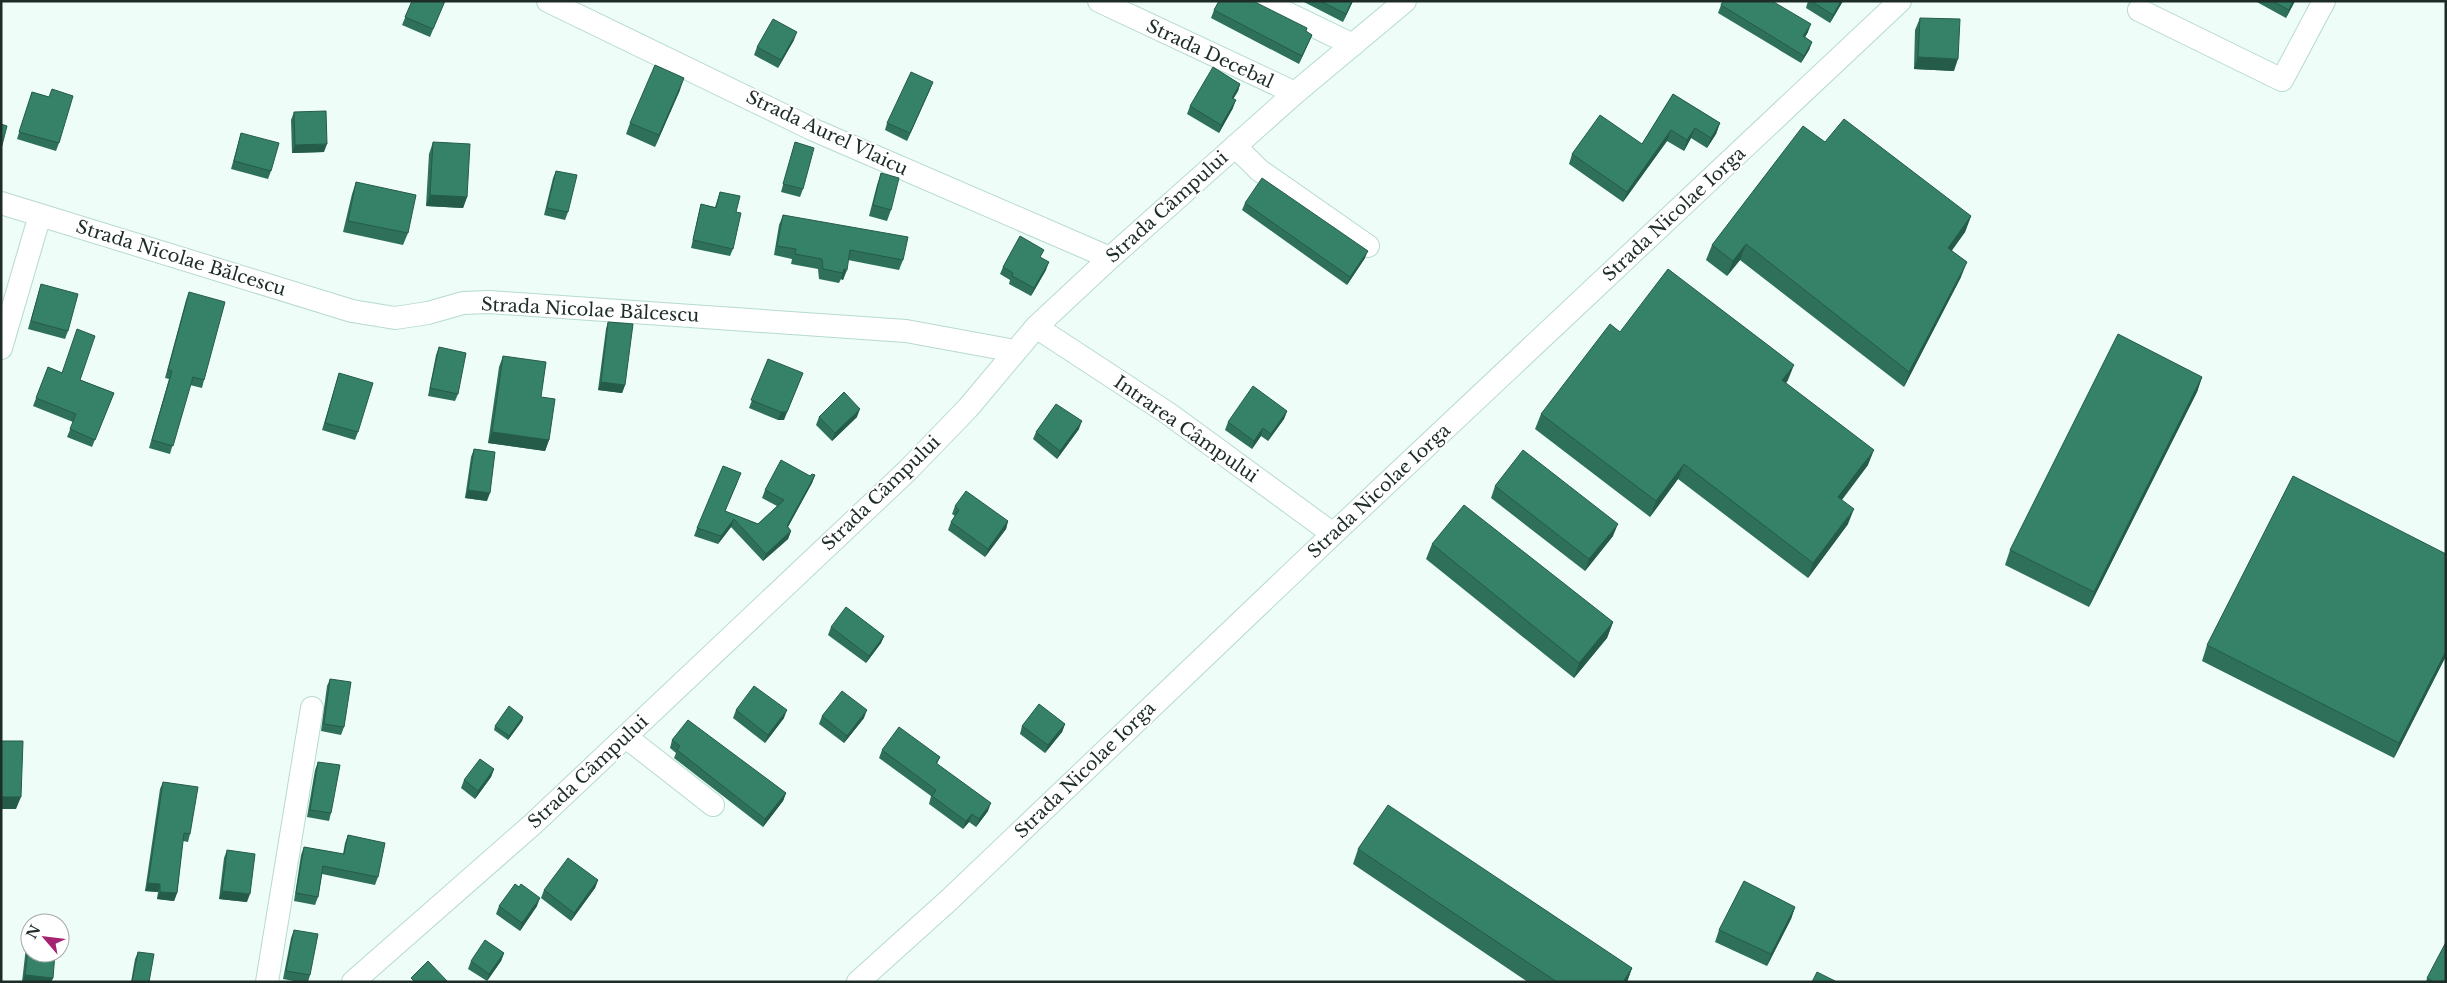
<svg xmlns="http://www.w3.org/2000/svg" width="2447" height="983" font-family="'Libre Baskerville',serif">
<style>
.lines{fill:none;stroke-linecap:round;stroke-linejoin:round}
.minor-casing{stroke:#b6dbcc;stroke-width:24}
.minor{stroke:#fff;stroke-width:22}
.wall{fill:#2e7059}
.shaded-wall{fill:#255b49}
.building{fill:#358268;stroke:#255b49}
.labels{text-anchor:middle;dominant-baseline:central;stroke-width:4;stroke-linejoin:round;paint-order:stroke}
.street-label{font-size:18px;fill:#1e2c27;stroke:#fff}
</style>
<rect width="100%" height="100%" fill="#eefdf7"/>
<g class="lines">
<!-- minor casing -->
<g class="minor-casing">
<path id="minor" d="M 548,1 L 814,130 L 1110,258
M 1099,1 L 1295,93
M 1262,1 L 1353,45
M 2139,10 L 2282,80 L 2324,1
M 1235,146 L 1259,170 L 1368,246
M 1,203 L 352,311 L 395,318 L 428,313 L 463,303 L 489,302 L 906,331 L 1015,351
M 1036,327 L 1169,414 L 1333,534
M 1,348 L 40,215
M 626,737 L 713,805
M 267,982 L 312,708
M 353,982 L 533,824 L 907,471 L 968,408 L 1036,327 L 1110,258 L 1295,93 L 1405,1
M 858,982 L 949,900 L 1333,534 L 1900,1"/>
</g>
<!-- minor -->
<use href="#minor" class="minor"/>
</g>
<!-- wall -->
<path class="wall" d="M 412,1 L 445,1 L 430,37 L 402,25 Z
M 1302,1 L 1353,1 L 1343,22 Z
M 1808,1 L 1843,1 L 1830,23 L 1806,8 Z
M 2255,1 L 2295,1 L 2286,18 Z
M 1721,5 L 1808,32 L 1805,37 L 1812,42 L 1809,50 L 1801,63 L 1718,13 Z
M 1214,10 L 1312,35 L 1299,64 L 1211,18 Z
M 1920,18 L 1954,71 L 1914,69 L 1915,30 Z
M 794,40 L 778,68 L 754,55 L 757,47 Z
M 933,82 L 907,141 L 885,130 L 887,123 Z
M 1240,84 L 1238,91 L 1233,99 L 1233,108 L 1219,133 L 1187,114 L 1190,106 Z
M 680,90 L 655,147 L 626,134 L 630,123 Z
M 32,92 L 49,97 L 59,143 L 56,151 L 17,139 Z
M 1673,94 L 1720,123 L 1716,134 L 1707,148 L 1691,138 L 1684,151 L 1667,141 L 1623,202 L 1569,164 L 1572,154 L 1642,144 Z
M 294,112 L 324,152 L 292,153 L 291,120 Z
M 241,133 L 271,171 L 268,179 L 231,169 Z
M 433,142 L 467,197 L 463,208 L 426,206 L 429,154 Z
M 795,142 L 803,189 L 800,197 L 781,192 Z
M 1825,142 L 1971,216 L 1965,232 L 1952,250 L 1961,277 L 1904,387 L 1740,260 L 1727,276 L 1706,260 L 1712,245 Z
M 556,171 L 568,212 L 565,220 L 544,215 L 553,178 Z
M 881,173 L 891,210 L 887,221 L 869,216 L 877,185 Z
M 356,182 L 408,233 L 403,245 L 343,232 L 352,194 Z
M 720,192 L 733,249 L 730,256 L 691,248 L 699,212 L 701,204 L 715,207 Z
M 1245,203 L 1365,258 L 1347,285 L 1242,210 Z
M 783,215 L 903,260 L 899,270 L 848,260 L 843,280 L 841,279 L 839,283 L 819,279 L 818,269 L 791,264 L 792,259 L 774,255 L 779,225 Z
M 1041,258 L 1046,270 L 1031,296 L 1009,284 L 1010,280 L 1000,274 L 1003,267 Z
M 41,284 L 68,331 L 65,339 L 28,329 Z
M 189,292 L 204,380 L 202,388 L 190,385 L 170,454 L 149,448 L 169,379 L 165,378 L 186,300 Z
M 608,322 L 625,385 L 622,393 L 598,390 L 606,329 Z
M 1620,332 L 1788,380 L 1786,383 L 1868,465 L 1842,500 L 1848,524 L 1808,578 L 1678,479 L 1650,517 L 1535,429 L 1541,414 Z
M 439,347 L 458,394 L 455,401 L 428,396 L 436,355 Z
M 503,356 L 541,397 L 549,440 L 545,451 L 488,443 L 499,367 Z
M 768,359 L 784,420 L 778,420 L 749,408 Z
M 48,367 L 114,393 L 92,447 L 67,437 L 73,422 L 33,406 Z
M 339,373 L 358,432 L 355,440 L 322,430 Z
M 2202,377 L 2197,392 L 2089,607 L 2005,565 L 2010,550 Z
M 1287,411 L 1284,419 L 1268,441 L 1261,436 L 1252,449 L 1225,430 L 1228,422 Z
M 819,417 L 857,417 L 832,441 L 816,425 Z
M 1079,429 L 1057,459 L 1033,439 L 1036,432 Z
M 474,449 L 487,501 L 465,498 L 471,457 Z
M 815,475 L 812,483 L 788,527 L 791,531 L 788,539 L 763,561 L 731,527 L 718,544 L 694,536 L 697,528 L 738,481 L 725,511 L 758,524 L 777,506 L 762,498 L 765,490 L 810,476 Z
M 1495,486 L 1613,536 L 1585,571 L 1491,498 Z
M 955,506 L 1008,521 L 1006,529 L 985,557 L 948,530 L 951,522 L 955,516 L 952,514 Z
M 1432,544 L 1613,622 L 1607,638 L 1574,678 L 1426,559 Z
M 831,627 L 884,636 L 881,643 L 866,663 L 828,635 Z
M 2207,645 L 2446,656 L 2394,758 L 2202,661 Z
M 330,679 L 344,727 L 341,735 L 321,731 L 327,686 Z
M 736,710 L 784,718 L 765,743 L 733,718 Z
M 822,716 L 864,718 L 844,743 L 819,724 Z
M 523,717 L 522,721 L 508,740 L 494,730 L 495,726 Z
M 1065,724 L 1062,732 L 1045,753 L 1020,734 L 1022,726 Z
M 672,740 L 786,793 L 783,801 L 763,827 L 674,758 L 676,753 L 670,748 Z
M 882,750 L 940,757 L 937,764 L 988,811 L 976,827 L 969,822 L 963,829 L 929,804 L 931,796 L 879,758 Z
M 318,762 L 331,813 L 329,821 L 307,817 L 315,770 Z
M 494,769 L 491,777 L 475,799 L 461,788 L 464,780 Z
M 163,782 L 190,834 L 188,842 L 183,841 L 177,893 L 174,901 L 157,899 L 158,892 L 145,891 L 160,789 Z
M 348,835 L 378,877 L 375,885 L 322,874 L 318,897 L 315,905 L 294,901 L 301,855 L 304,847 L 343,854 L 345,843 Z
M 1358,849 L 1632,968 L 1627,982 L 1528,982 L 1353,864 Z
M 227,850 L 247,902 L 219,899 L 224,858 Z
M 598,880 L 595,888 L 571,921 L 541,898 L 544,890 Z
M 519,887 L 537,906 L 520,931 L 496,914 L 499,906 Z
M 1795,907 L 1791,919 L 1767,966 L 1715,942 L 1719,930 Z
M 294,930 L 310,975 L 308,982 L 299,982 L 283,979 L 291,938 Z
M 29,939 L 53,978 L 51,982 L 22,982 L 26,947 Z
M 138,952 L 149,982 L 131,982 L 135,959 Z
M 504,953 L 501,961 L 487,981 L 468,969 L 471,961 Z
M 2427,978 L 2446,982 L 2426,982 Z"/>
<!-- shaded-wall -->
<path class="shaded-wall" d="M 1352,1 L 1353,1 L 1343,22 L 1346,14 Z
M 1841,1 L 1843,1 L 1830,23 L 1833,15 Z
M 2293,1 L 2295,1 L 2286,18 L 2289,10 Z
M 1811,24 L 1808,32 L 1801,44 L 1803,36 Z
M 797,32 L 794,40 L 778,68 L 781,60 Z
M 1312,35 L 1309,42 L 1299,64 L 1302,56 Z
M 1812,42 L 1809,50 L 1801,63 L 1804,56 Z
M 1918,57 L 1958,59 L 1954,71 L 1914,69 Z
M 684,78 L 680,90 L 655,147 L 659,135 Z
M 933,82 L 930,90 L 907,141 L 910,133 Z
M 1240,84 L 1238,91 L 1229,106 L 1232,98 Z
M 1236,100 L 1233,108 L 1219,133 L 1221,125 Z
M 1720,123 L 1716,134 L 1707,148 L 1711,138 Z
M 1695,128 L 1691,138 L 1684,151 L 1687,140 Z
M 1671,130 L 1667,141 L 1623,202 L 1627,192 Z
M 327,144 L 324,152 L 292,153 L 295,145 Z
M 430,195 L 467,197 L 463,208 L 426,206 Z
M 1971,216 L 1965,232 L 1943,263 L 1948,248 Z
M 1746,244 L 1740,260 L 1727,276 L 1733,261 Z
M 1368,251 L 1365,258 L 1347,285 L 1350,277 Z
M 1049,262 L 1046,270 L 1031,296 L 1034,288 Z
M 1967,262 L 1961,277 L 1904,387 L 1909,372 Z
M 844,269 L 847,270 L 843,280 L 841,279 Z
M 1794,365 L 1788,380 L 1777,395 L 1782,380 Z
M 803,373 L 784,420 L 778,420 L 781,412 Z
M 2202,377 L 2197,392 L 2089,607 L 2094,592 Z
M 601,382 L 625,385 L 622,393 L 598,390 Z
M 860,409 L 857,417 L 832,441 L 835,433 Z
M 1287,411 L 1284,419 L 1268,441 L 1271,434 Z
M 1082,421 L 1079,429 L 1057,459 L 1060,451 Z
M 1263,428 L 1261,436 L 1252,449 L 1254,441 Z
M 492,432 L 549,440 L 545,451 L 488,443 Z
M 1874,450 L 1868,465 L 1832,512 L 1838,497 Z
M 1684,464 L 1678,479 L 1650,517 L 1656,501 Z
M 815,475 L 812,483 L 784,534 L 787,526 Z
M 468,490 L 490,493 L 487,501 L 465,498 Z
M 1854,509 L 1848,524 L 1808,578 L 1813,563 Z
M 734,519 L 731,527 L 718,544 L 721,536 Z
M 1008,521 L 1006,529 L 985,557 L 988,549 Z
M 1618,524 L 1613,536 L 1585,571 L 1589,559 Z
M 791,531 L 788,539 L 763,561 L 766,554 Z
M 1613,622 L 1607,638 L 1574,678 L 1579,663 Z
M 884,636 L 881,643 L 866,663 L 869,656 Z
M 2446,651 L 2446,656 L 2394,758 L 2399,743 Z
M 787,710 L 784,718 L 765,743 L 768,735 Z
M 867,710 L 864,718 L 844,743 L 847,736 Z
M 523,717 L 522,721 L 508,740 L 509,736 Z
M 1065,724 L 1062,732 L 1045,753 L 1048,745 Z
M 494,769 L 491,777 L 475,799 L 478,791 Z
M 786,793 L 783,801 L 763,827 L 765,819 Z
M 1,797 L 21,797 L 16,809 L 1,809 Z
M 991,803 L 988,811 L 976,827 L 979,819 Z
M 972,814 L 969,822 L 963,829 L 966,821 Z
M 598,880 L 595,888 L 571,921 L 574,913 Z
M 148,883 L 160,884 L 158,892 L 145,891 Z
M 222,891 L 250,894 L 247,902 L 219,899 Z
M 160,892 L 177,893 L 174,901 L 157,899 Z
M 540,898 L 537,906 L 520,931 L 522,923 Z
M 1795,907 L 1791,919 L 1767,966 L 1771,954 Z
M 504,953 L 501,961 L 487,981 L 489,974 Z
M 1632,968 L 1627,982 L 1623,982 Z
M 25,975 L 53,978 L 51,982 L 22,982 Z"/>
<!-- building -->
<path class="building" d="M 412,1 L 445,1 L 433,29 L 405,17 Z
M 1219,1 L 1253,1 L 1307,28 L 1306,31 L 1312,35 L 1302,56 L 1214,10 Z
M 1320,1 L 1352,1 L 1346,14 Z
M 1723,1 L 1772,1 L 1811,24 L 1803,36 L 1812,42 L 1804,56 L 1721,5 Z
M 1811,1 L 1841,1 L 1833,15 Z
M 2272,1 L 2293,1 L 2289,10 Z
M 1920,18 L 1960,19 L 1958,59 L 1918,57 Z
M 773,19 L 797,32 L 781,60 L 757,47 Z
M 655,65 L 684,78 L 659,135 L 630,123 Z
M 1213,67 L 1240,84 L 1232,98 L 1236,100 L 1221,125 L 1190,106 Z
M 911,72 L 933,82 L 910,133 L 887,123 Z
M 52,89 L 73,96 L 59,143 L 19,132 L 32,92 L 49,97 Z
M 1673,94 L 1720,123 L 1711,138 L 1695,128 L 1687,140 L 1671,130 L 1627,192 L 1572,154 L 1600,115 L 1642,144 Z
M 326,111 L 327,144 L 295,145 L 294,112 Z
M 1844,119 L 1971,216 L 1948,248 L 1967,262 L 1909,372 L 1746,244 L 1733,261 L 1712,245 L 1803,126 L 1825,142 Z
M 1,124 L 7,126 L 1,149 Z
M 241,133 L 279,143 L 271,171 L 234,161 Z
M 433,142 L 470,144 L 467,197 L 430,195 Z
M 795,142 L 814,148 L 803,189 L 783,184 Z
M 556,171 L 577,175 L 568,212 L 547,208 Z
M 881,173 L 899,178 L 891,210 L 873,205 Z
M 1262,178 L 1368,251 L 1350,277 L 1245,203 Z
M 356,182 L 416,195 L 408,233 L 348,221 Z
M 720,192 L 740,196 L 736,212 L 741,213 L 733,249 L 693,240 L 701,204 L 716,208 Z
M 783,215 L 908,237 L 903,260 L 850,250 L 847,270 L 844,269 L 843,273 L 823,269 L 822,259 L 795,254 L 796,249 L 777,246 Z
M 1020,236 L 1044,250 L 1040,257 L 1049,262 L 1034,288 L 1012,276 L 1013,273 L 1003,267 Z
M 1668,269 L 1794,365 L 1782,380 L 1874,450 L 1838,497 L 1854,509 L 1813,563 L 1684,464 L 1656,501 L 1541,414 L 1610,324 L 1620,332 Z
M 41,284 L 78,294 L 68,331 L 31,321 Z
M 189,292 L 225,302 L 204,380 L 193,377 L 173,446 L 152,440 L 172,371 L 168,370 Z
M 608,322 L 633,324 L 625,385 L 601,382 Z
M 77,329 L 95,336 L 80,380 L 114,393 L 95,440 L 70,429 L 76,414 L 36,398 L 48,367 L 62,373 Z
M 2118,334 L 2202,377 L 2094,592 L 2010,550 Z
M 439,347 L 466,353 L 458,394 L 430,388 Z
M 503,356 L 546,362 L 541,397 L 555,399 L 549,440 L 492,432 Z
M 768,359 L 803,373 L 787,412 L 781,412 L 751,400 Z
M 339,373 L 373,383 L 358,432 L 325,423 Z
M 1253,386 L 1287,411 L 1271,434 L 1263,428 L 1254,441 L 1228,422 Z
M 844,392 L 860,409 L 835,433 L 819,417 Z
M 1056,404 L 1082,421 L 1060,451 L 1036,432 Z
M 474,449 L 495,452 L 490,493 L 468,490 Z
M 1523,450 L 1618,524 L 1589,559 L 1495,486 Z
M 781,460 L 810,476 L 812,474 L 815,475 L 787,526 L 791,531 L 766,554 L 734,519 L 721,536 L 697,528 L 723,466 L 741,473 L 725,511 L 758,524 L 784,500 L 765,490 Z
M 2293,476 L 2446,554 L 2446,651 L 2399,743 L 2207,645 Z
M 966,491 L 1008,521 L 988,549 L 951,522 L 959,510 L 955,506 Z
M 1464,505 L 1613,622 L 1579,663 L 1432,544 Z
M 846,607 L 884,636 L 869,656 L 831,627 Z
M 330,679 L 351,682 L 344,727 L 324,724 Z
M 754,686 L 787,710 L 768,735 L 736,710 Z
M 842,691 L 867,710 L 847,736 L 822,716 Z
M 1039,704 L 1065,724 L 1048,745 L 1022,726 Z
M 509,706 L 523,717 L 509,736 L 495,726 Z
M 688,720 L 786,793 L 765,819 L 677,750 L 680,746 L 672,740 Z
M 899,727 L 940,757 L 936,763 L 991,803 L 979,819 L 972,814 L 966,821 L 932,796 L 936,790 L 882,750 Z
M 1,741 L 23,741 L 21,797 L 1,797 Z
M 480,759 L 494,769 L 478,791 L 464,780 Z
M 318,762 L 340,765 L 331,813 L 310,810 Z
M 163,782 L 198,787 L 190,834 L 184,833 L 177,893 L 160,892 L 160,884 L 148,883 Z
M 1388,805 L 1632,968 L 1623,982 L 1557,982 L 1358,849 Z
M 348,835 L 385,843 L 378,877 L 323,866 L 318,897 L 296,893 L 304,847 L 344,854 Z
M 227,850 L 255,854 L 250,894 L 222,891 Z
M 568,858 L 598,880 L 574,913 L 544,890 Z
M 1744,881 L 1795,907 L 1771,954 L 1719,930 Z
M 515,884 L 519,887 L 521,884 L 540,898 L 522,923 L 499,906 Z
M 294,930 L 318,934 L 310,975 L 286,971 Z
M 29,939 L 30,940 L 30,953 L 55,953 L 53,978 L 25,975 Z
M 485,940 L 504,953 L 489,974 L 471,961 Z
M 2446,942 L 2446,982 L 2434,982 L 2427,978 Z
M 138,952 L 154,954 L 149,982 L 132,982 Z
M 428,961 L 448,982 L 415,982 L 411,978 Z
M 1817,972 L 1837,982 L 1812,982 Z"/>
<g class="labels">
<!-- street labels -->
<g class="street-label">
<text transform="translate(1210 54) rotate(25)">Strada Decebal</text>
<text transform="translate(827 133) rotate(25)">Strada Aurel Vlaicu</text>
<text transform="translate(1167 207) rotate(-42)">Strada Câmpului</text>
<text transform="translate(1674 214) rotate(-43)">Strada Nicolae Iorga</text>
<text transform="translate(181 258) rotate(17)">Strada Nicolae Bălcescu</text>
<text transform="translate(590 310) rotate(3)">Strada Nicolae Bălcescu</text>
<text transform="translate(1186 429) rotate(35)">Intrarea Câmpului</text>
<text transform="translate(1379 491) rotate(-43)">Strada Nicolae Iorga</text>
<text transform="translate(881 493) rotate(-44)">Strada Câmpului</text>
<text transform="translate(1085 770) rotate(-44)">Strada Nicolae Iorga</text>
<text transform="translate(588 772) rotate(-43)">Strada Câmpului</text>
</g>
</g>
<!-- border -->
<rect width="2447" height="983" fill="none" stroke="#1e2c27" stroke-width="5"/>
<!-- north arrow -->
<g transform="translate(45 938) rotate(298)"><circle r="24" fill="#ffffff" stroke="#a5aba9"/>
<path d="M0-4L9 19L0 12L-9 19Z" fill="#a52472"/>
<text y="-8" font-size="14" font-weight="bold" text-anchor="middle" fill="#1e2c27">N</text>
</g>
</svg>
